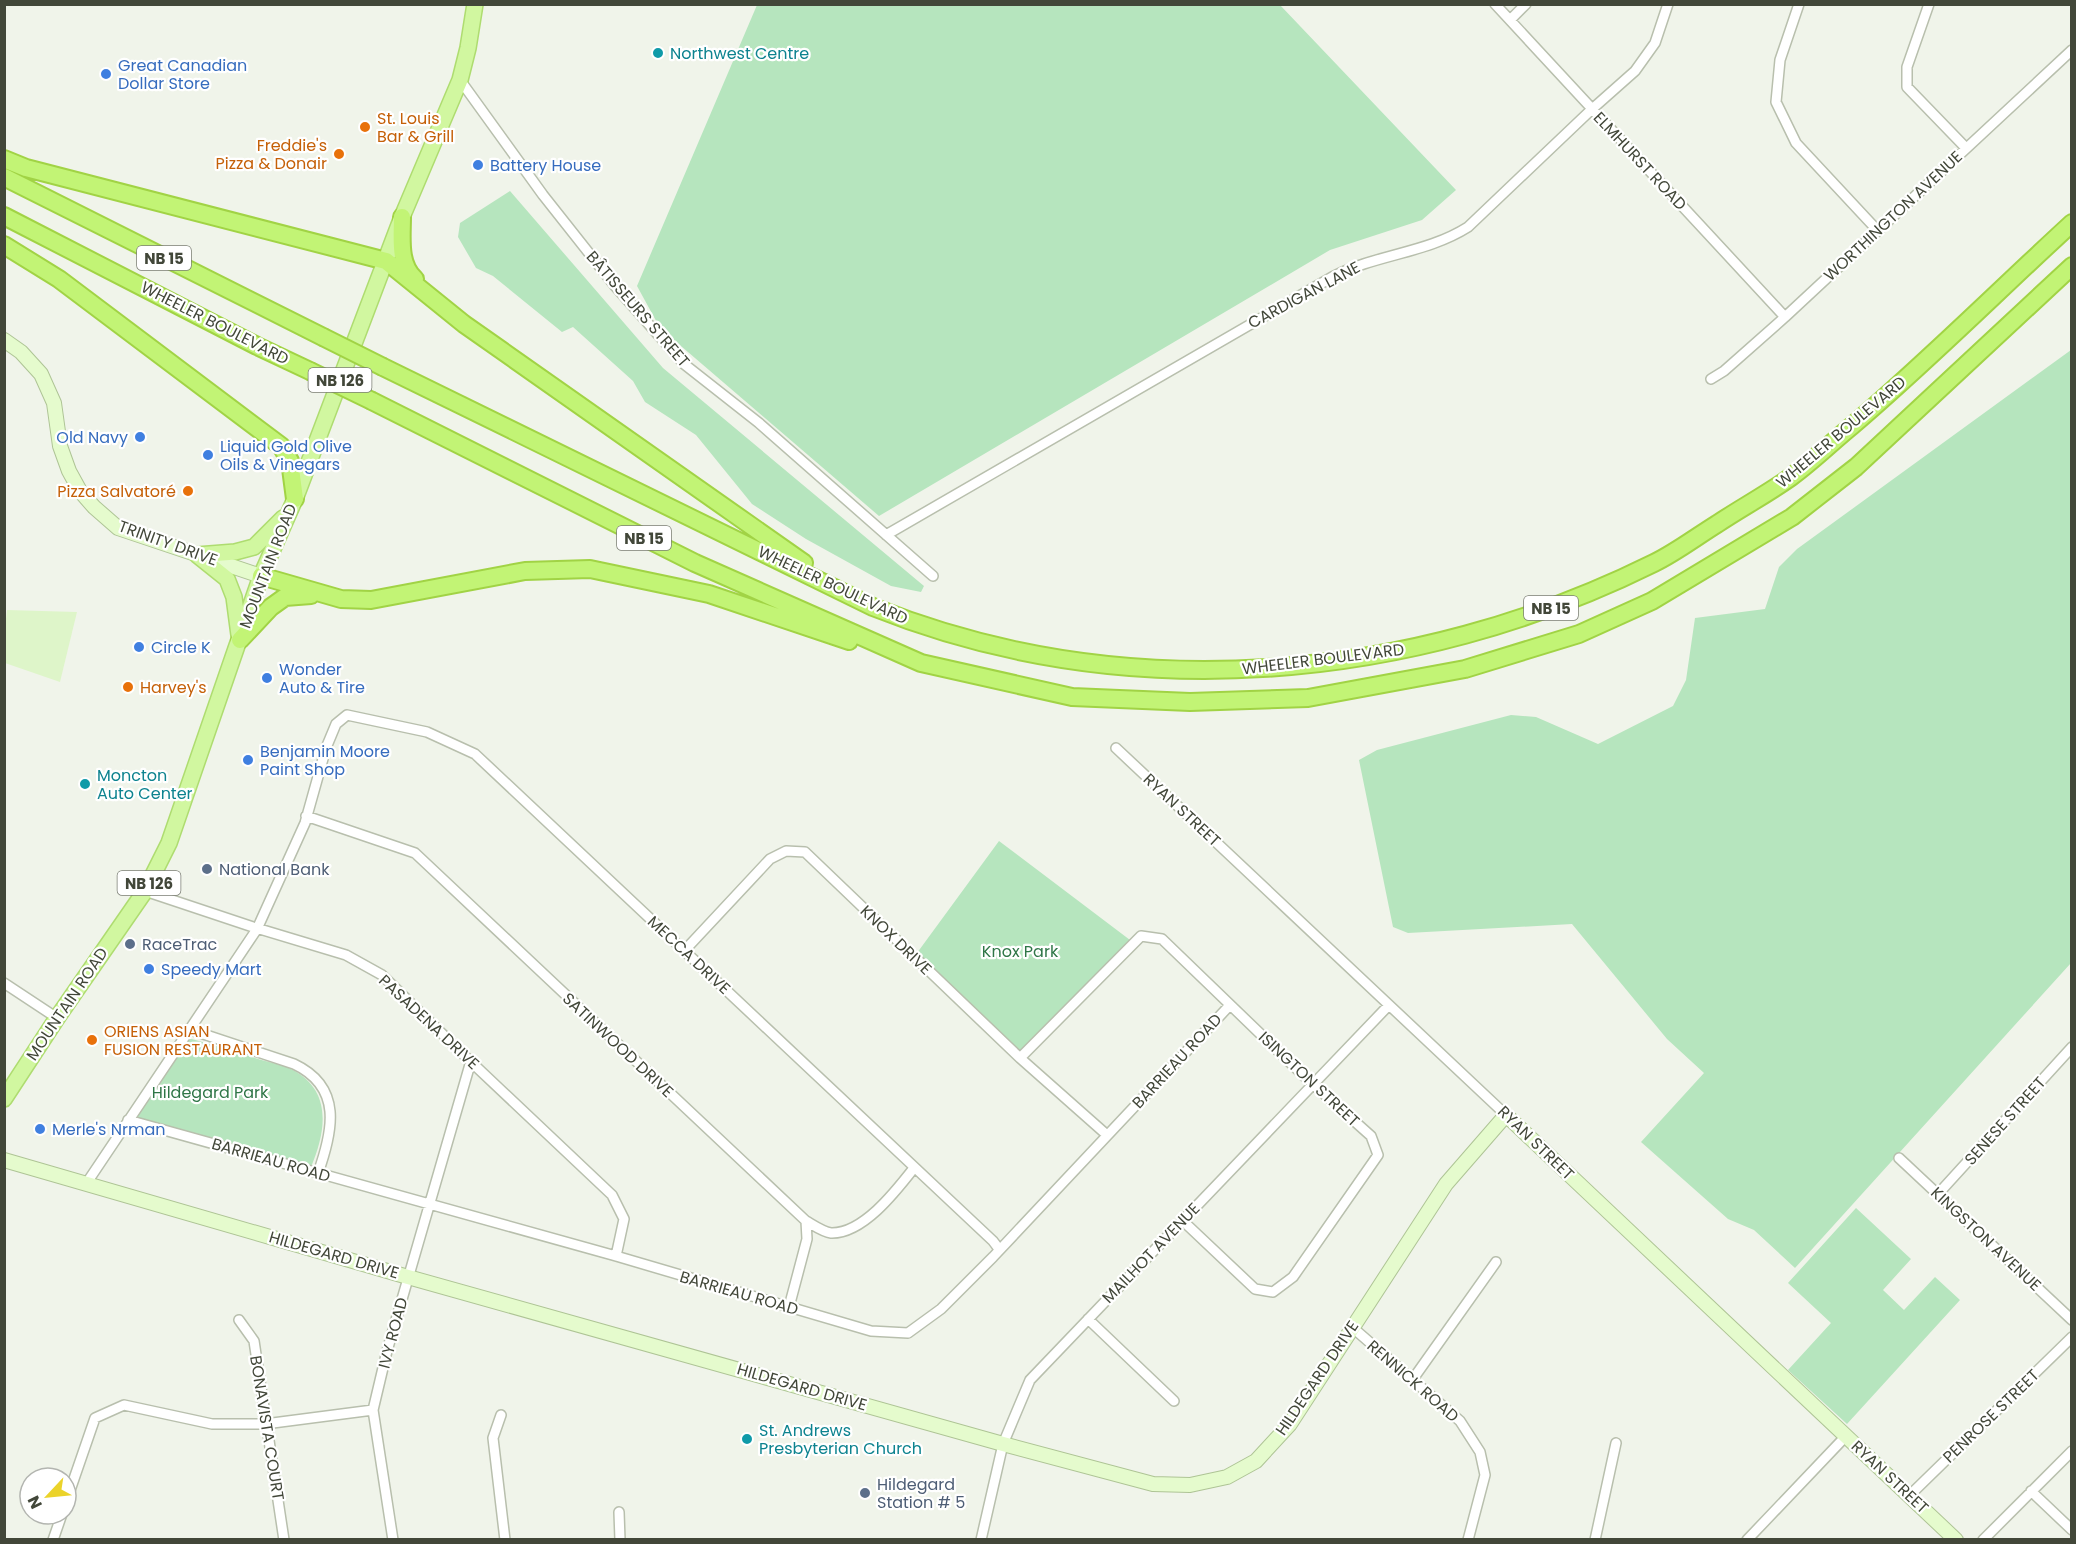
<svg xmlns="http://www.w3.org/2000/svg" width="2076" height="1544" font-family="Poppins,sans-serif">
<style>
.green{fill:#b6e5be}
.sand{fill:#def5c9}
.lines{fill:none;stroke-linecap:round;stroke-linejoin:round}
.street-casing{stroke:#b8bfad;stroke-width:12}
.secondary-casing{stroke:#aec495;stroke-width:16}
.primary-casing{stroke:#aedc70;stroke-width:18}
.highway-casing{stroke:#a1d345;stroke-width:20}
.street{stroke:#fff;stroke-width:9}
.secondary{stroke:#e5fbcd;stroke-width:14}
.primary{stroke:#d1f7a0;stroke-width:15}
.highway{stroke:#c2f475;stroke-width:16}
.highway-bridge-casing{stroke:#a1d345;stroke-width:20;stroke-linecap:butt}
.highway-bridge{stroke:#c2f475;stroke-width:16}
.culture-dot{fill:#0f9aa8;stroke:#fff;stroke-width:2}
.shop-dot{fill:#3f7fe0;stroke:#fff;stroke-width:2}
.food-dot{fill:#e8710a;stroke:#fff;stroke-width:2}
.service-dot{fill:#5c6f8a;stroke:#fff;stroke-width:2}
.labels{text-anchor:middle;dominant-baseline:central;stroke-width:4.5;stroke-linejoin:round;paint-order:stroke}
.shield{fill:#fff;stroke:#7b7e74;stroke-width:1.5}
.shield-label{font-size:15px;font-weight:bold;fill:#424739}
.culture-label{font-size:16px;fill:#0d838f;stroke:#fff;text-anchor:start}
.shop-label{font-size:16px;fill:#366cbe;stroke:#fff;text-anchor:start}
.food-label{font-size:16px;fill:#c56008;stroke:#fff;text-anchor:start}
.street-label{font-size:16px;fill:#424739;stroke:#fff}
.service-label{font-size:16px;fill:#4e5e75;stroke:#fff;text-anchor:start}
.park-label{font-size:16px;fill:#2f7647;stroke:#fff}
</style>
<rect width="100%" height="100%" fill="#f0f4ea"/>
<!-- green -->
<path class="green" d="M 757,5 L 1280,5 L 1456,190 L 1422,220 L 1330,250 L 879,516 L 660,328 L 637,286 Z
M 510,191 L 663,368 L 924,586 L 921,592 L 891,586 L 806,539 L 752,504 L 696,435 L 645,402 L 633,381 L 573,327 L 562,332 L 493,276 L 476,268 L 458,237 L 460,223 Z
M 2071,350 L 2071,963 L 1795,1268 L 1754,1230 L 1728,1219 L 1641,1142 L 1704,1073 L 1667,1039 L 1572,924 L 1408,933 L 1393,927 L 1359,760 L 1377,750 L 1511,715 L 1536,717 L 1598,744 L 1673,706 L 1686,680 L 1695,618 L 1765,609 L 1779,567 L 1797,549 Z
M 999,841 L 1134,943 L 1020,1058 L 917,953 Z
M 188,1038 C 211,1044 233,1051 255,1058 C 267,1062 281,1064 291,1069 C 333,1090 326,1131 311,1167 L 134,1118 Z
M 1856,1208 L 1911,1259 L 1883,1290 L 1904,1310 L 1935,1277 L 1960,1300 L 1847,1424 L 1788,1370 L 1831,1323 L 1788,1283 Z"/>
<!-- sand -->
<path class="sand" d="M 7,610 L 77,612 L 60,682 L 5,663 L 5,627 Z"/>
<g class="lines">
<!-- street casing -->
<g class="street-casing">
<path id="street" d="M 1495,4 L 1785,317
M 1799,4 L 1780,60 L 1776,102 L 1796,143 L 1878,231
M 1929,4 L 1907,67 L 1907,87 L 1966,148
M 1510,20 L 1526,4
M 460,80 L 543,195 L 615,286 L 684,364 L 759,423 L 933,576
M 1711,379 L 1724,371 L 1785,317 L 2072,50
M 886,535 L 1334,276 C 1378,254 1427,253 1468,227 L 1591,110 L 1635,71 L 1655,43 L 1668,4
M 1116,748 L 1506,1115
M 306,816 L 415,853 L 806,1221 C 813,1225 823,1232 831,1233 C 863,1234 896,1191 914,1168
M 145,891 L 253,927 L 346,955 L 382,975 L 468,1059 L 612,1195 L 624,1219 L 616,1256
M 685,950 L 770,859 L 786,851 L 805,852 L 1020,1058 L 1107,1135
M 4,983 L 57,1018
M 188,1029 L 294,1064 C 343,1087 333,1131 318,1173
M 1020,1058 L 1141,936 L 1162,939 L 1304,1076 L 1371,1136 L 1378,1155 L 1293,1277 L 1273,1292 L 1255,1289 L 1183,1221
M 128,1120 L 616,1256 L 871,1331 L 908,1333 L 941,1309 L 993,1257 L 1230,1005
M 1899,1158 L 2072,1320
M 86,1184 L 257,929 L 305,823 L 326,748 L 336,724 L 347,715 L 427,732 L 475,754 L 993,1241 L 999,1249
M 1938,1194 L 2072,1047
M 789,1307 L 807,1239 L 806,1221
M 1088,1319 L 1174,1401
M 239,1320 L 254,1341 L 284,1540
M 1352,1327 L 1460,1421 L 1480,1452 L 1485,1475 L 1468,1540
M 1413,1379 L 1496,1262
M 501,1415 L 493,1438 L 505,1540
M 2031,1491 L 2072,1530
M 1910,1495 L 2072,1337
M 66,1502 L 95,1418 L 124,1405 L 212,1424 L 265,1424 L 373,1410
M 619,1512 L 620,1540
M 53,1540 L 62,1514
M 393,1540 L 373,1410 L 387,1351 L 471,1061
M 981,1540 L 1003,1444 L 1030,1380 L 1389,1005
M 1595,1540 L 1616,1443
M 1747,1540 L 1846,1436
M 1983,1540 L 2072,1451"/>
</g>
<!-- secondary casing -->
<g class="secondary-casing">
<path id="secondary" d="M 4,340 L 21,352 L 41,374 L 54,403 L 60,446 L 69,471 L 80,491 L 94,507 L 118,528 L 261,576
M 4,1160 L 408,1277 L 1003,1444 L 1153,1484 L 1190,1485 L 1227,1477 L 1256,1461 L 1290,1424 L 1446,1184 L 1506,1115 L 1956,1540"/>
</g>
<!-- primary casing -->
<g class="primary-casing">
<path id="primary" d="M 197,555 L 235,552 L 254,547 L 283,518
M 197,555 L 227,579 L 234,597 L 239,635
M 4,1099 L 57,1018 L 145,891 L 169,843 L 261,576 L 295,499 L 402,217 L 460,80 L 468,48 L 475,4"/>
</g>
<!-- highway casing -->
<g class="highway-casing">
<path id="highway" d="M 4,159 L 26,168 L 386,261 L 464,324 L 804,563
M 4,177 L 323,337
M 4,216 L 257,346 L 310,371
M 402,217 C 402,237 398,264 415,279
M 4,245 L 59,279 L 281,446 L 290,461 L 295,499
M 383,367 L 873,607 C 1126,708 1412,683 1654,563 C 1675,553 1696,537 1717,524 C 1741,508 1767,494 1791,477 C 1813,461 1832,442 1853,425 C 1928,361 1999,290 2072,223
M 372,401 L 695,563 L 921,663 L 1072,697 L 1190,702 L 1308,698 L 1465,669 L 1579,634 L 1652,601 L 1792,517 L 1856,467 L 2072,266
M 261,576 L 341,599 L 371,600 L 525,571 L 590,569 L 709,594 L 849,641
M 240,640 L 271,607 L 285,597 L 311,595"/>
</g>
<!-- street -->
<use href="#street" class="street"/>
<!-- secondary -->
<use href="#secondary" class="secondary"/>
<!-- primary -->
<use href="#primary" class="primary"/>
<!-- highway -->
<use href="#highway" class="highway"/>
<!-- highway-bridge casing -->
<g class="highway-bridge-casing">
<path id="highway-bridge" d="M 323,337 L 383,367
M 310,371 L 372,401"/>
</g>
<!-- highway-bridge -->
<use href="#highway-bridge" class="highway-bridge"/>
</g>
<!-- markers -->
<g class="culture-dot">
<circle cx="658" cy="53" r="6"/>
<circle cx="85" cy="784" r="6"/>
<circle cx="747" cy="1439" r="6"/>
</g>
<g class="shop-dot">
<circle cx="106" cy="74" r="6"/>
<circle cx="478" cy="165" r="6"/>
<circle cx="140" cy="437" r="6"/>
<circle cx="208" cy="455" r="6"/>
<circle cx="139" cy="647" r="6"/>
<circle cx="267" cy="678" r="6"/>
<circle cx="248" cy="760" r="6"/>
<circle cx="149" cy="969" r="6"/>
<circle cx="40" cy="1129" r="6"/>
</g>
<g class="food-dot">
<circle cx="365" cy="127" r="6"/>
<circle cx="339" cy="154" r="6"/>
<circle cx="188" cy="491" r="6"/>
<circle cx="128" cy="687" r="6"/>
<circle cx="92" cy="1040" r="6"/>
</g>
<g class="service-dot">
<circle cx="207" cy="869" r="6"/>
<circle cx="130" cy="944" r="6"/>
<circle cx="865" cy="1493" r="6"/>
</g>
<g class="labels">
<!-- shield labels -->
<g class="shield">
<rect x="137" y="246" width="54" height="24" rx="4.5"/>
<rect x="308.5" y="368" width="63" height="24" rx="4.5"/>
<rect x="617" y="526" width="54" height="24" rx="4.5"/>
<rect x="1524" y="596" width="54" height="24" rx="4.5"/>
<rect x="117.5" y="871" width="63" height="24" rx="4.5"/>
</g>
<g class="shield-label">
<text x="164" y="258">NB 15</text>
<text x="340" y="380">NB 126</text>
<text x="644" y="538">NB 15</text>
<text x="1551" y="608">NB 15</text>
<text x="149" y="883">NB 126</text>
</g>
<!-- culture labels -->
<g class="culture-label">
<text x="670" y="53">Northwest Centre</text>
<text x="97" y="775">Moncton<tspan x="97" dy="18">Auto Center</tspan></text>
<text x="759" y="1430">St. Andrews<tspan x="759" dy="18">Presbyterian Church</tspan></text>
</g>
<!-- shop labels -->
<g class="shop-label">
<text x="118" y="65">Great Canadian<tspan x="118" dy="18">Dollar Store</tspan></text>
<text x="490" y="165">Battery House</text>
<text x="128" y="437" text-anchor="end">Old Navy</text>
<text x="220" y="446">Liquid Gold Olive<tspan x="220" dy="18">Oils &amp; Vinegars</tspan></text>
<text x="151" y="647">Circle K</text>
<text x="279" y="669">Wonder<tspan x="279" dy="18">Auto &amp; Tire</tspan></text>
<text x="260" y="751">Benjamin Moore<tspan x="260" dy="18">Paint Shop</tspan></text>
<text x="161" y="969">Speedy Mart</text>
<text x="52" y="1129">Merle's Nrman</text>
</g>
<!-- food labels -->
<g class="food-label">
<text x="377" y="118">St. Louis<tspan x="377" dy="18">Bar &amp; Grill</tspan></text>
<text x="327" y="145" text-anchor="end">Freddie's<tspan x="327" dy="18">Pizza &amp; Donair</tspan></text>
<text x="176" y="491" text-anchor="end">Pizza Salvatoré</text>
<text x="140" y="687">Harvey's</text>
<text x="104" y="1031">ORIENS ASIAN<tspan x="104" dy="18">FUSION RESTAURANT</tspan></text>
</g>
<!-- street labels -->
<g class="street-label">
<text transform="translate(1640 161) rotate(47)">ELMHURST ROAD</text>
<text transform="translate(1893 216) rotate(-43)">WORTHINGTON AVENUE</text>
<text transform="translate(1304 295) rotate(-28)">CARDIGAN LANE</text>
<text transform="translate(638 309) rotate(49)">BÂTISSEURS STREET</text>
<text transform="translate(215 323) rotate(27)">WHEELER BOULEVARD</text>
<text transform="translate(1841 432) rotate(-40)">WHEELER BOULEVARD</text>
<text transform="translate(168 543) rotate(20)">TRINITY DRIVE</text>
<text transform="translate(268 566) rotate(-69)">MOUNTAIN ROAD</text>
<text transform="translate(833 585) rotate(25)">WHEELER BOULEVARD</text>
<text transform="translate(1323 659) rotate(-7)">WHEELER BOULEVARD</text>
<text transform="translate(1182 810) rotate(43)">RYAN STREET</text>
<text transform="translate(896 940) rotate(44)">KNOX DRIVE</text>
<text transform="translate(689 955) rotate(43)">MECCA DRIVE</text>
<text transform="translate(67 1004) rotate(-56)">MOUNTAIN ROAD</text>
<text transform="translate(429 1022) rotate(43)">PASADENA DRIVE</text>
<text transform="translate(618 1045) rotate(43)">SATINWOOD DRIVE</text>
<text transform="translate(1177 1061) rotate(-47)">BARRIEAU ROAD</text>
<text transform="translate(1309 1079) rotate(43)">ISINGTON STREET</text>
<text transform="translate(2005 1121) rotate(-48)">SENESE STREET</text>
<text transform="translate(1536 1143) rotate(44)">RYAN STREET</text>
<text transform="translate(271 1160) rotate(16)">BARRIEAU ROAD</text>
<text transform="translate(1986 1239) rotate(43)">KINGSTON AVENUE</text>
<text transform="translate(1151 1253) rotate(-46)">MAILHOT AVENUE</text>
<text transform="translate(334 1255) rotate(16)">HILDEGARD DRIVE</text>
<text transform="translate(739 1293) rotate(16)">BARRIEAU ROAD</text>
<text transform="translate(393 1333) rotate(-75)">IVY ROAD</text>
<text transform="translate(1317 1378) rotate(-56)">HILDEGARD DRIVE</text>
<text transform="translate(1413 1381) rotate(41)">RENNICK ROAD</text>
<text transform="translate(802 1387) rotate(16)">HILDEGARD DRIVE</text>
<text transform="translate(1991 1416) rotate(-44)">PENROSE STREET</text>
<text transform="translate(267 1428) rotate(81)">BONAVISTA COURT</text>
<text transform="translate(1890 1477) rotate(43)">RYAN STREET</text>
</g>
<!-- service labels -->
<g class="service-label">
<text x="219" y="869">National Bank</text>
<text x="142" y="944">RaceTrac</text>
<text x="877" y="1484">Hildegard<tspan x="877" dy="18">Station # 5</tspan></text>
</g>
<!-- park labels -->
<g class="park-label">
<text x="1020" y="951">Knox Park</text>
<text x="210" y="1092">Hildegard Park</text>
</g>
</g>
<!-- border -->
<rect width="2076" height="1544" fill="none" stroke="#424739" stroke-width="12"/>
<!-- north arrow -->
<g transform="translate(48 1496) rotate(244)"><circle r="28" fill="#ffffff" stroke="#b3b5b0" stroke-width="1.5"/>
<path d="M0-4.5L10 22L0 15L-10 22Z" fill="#ebd32a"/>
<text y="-9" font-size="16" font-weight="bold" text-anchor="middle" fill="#424739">N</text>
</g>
</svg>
